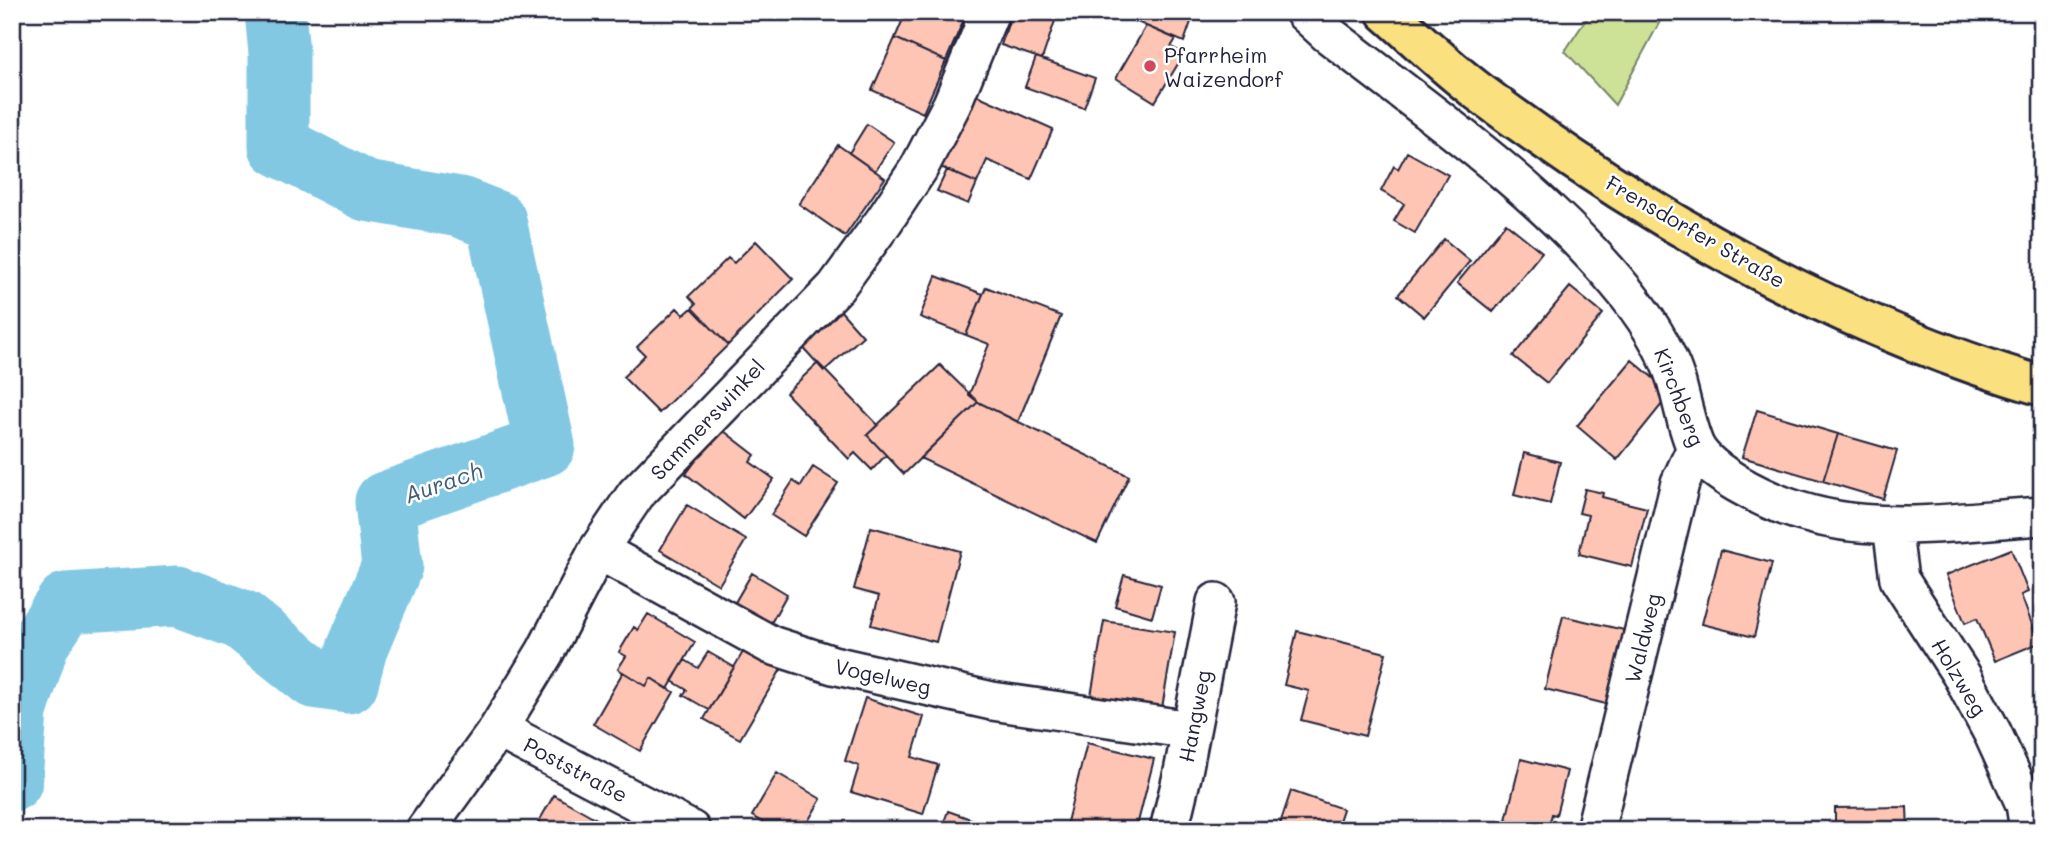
<svg xmlns="http://www.w3.org/2000/svg" width="2054" height="842" font-family="Mali,sans-serif">
<style>
.park{fill:#cde297;stroke:#788269;stroke-width:2}
.lines{fill:none;stroke-linecap:round;stroke-linejoin:round}
.river{stroke:#82c8e3;stroke-width:61}
.building{fill:#ffc5b4;stroke:#22223b;stroke-width:2}
.minor-casing{stroke:#22223b;stroke-width:42}
.major-casing{stroke:#22223b;stroke-width:44}
.minor{stroke:#fff;stroke-width:37}
.major{stroke:#fbe080;stroke-width:38}
.poi-dot{fill:#d1495b;stroke:#fff;stroke-width:2.5}
.labels{text-anchor:middle;dominant-baseline:central;stroke-width:5;stroke-linejoin:round;paint-order:stroke}
.poi-label{font-size:21px;fill:#22223b;stroke:#fff;text-anchor:start}
.street-label{font-size:21px;fill:#22223b;stroke:#fff}
.water-label{font-size:23px;font-style:italic;fill:#445c76;stroke:#fff}
</style>
<rect width="100%" height="100%" fill="#fff"/>
<filter id="ink" filterUnits="userSpaceOnUse"><feTurbulence type="fractalNoise" baseFrequency=".0143" numOctaves="2"/><feDisplacementMap in="SourceGraphic" scale="14" xChannelSelector="R" yChannelSelector="G"/><feConvolveMatrix kernelMatrix="1 2 1 2 8 2 1 2 1" color-interpolation-filters="sRGB"/></filter>
<g filter="url(#ink)">
<!-- park -->
<path class="park" d="M 1591,12 L 1665,12 L 1615,105 L 1565,51 Z"/>
<g class="lines">
<!-- river -->
<path class="river" d="M 12,781 L 17,711 L 39,643 L 66,603 L 178,596 L 242,620 L 314,678 L 348,683 L 357,649 L 392,566 L 385,502 L 545,446 L 496,221 L 460,207 L 366,191 L 279,146 L 279,53 L 275,12"/>
</g>
<!-- building -->
<path class="building" d="M 906,12 L 967,12 L 946,61 L 895,38 Z
M 1004,12 L 1058,12 L 1042,59 L 1001,45 L 1011,15 Z
M 1135,12 L 1180,12 L 1192,19 L 1184,42 L 1132,20 Z
M 1146,26 L 1176,39 L 1171,47 L 1184,54 L 1155,102 L 1116,78 Z
M 895,38 L 946,61 L 923,113 L 872,90 Z
M 1036,57 L 1095,78 L 1084,108 L 1025,87 Z
M 970,92 L 1053,129 L 1031,179 L 987,160 L 977,183 L 938,166 Z
M 867,124 L 894,142 L 875,171 L 849,153 Z
M 838,145 L 885,178 L 845,236 L 799,204 Z
M 1407,152 L 1448,175 L 1415,233 L 1394,221 L 1404,204 L 1381,191 L 1394,166 L 1398,169 Z
M 947,170 L 977,183 L 968,204 L 937,191 Z
M 1506,223 L 1542,252 L 1493,312 L 1457,283 Z
M 1444,239 L 1470,261 L 1424,317 L 1398,295 Z
M 756,241 L 793,279 L 728,345 L 692,308 L 696,304 L 689,296 L 728,258 L 734,263 Z
M 936,276 L 983,294 L 966,335 L 920,317 Z
M 986,287 L 1061,316 L 1018,422 L 978,402 L 969,395 L 989,344 L 966,335 Z
M 1570,287 L 1603,314 L 1547,383 L 1513,356 Z
M 677,308 L 684,315 L 692,308 L 728,345 L 659,413 L 623,377 L 645,355 L 637,347 Z
M 839,309 L 863,336 L 824,371 L 800,344 Z
M 1632,360 L 1671,393 L 1617,460 L 1577,426 Z
M 818,363 L 878,425 L 867,435 L 886,455 L 872,470 L 855,453 L 849,459 L 786,393 Z
M 940,365 L 978,402 L 904,474 L 867,435 Z
M 978,402 L 1129,476 L 1097,543 L 920,458 Z
M 1757,410 L 1838,434 L 1823,481 L 1742,457 Z
M 720,428 L 755,455 L 750,462 L 774,479 L 744,519 L 686,474 Z
M 1838,434 L 1897,451 L 1883,499 L 1823,481 Z
M 1524,453 L 1560,462 L 1550,504 L 1514,495 Z
M 813,467 L 838,483 L 804,536 L 771,515 L 793,481 L 801,486 Z
M 1585,489 L 1603,493 L 1602,497 L 1647,508 L 1632,567 L 1579,554 L 1588,515 L 1579,513 Z
M 687,505 L 746,540 L 719,585 L 660,550 Z
M 871,527 L 960,551 L 936,642 L 871,625 L 879,596 L 854,589 Z
M 2011,549 L 2028,592 L 2021,595 L 2039,643 L 1995,661 L 1977,618 L 1965,623 L 1946,575 Z
M 1721,550 L 1772,563 L 1754,637 L 1702,624 Z
M 752,573 L 787,594 L 766,632 L 730,611 Z
M 1124,575 L 1161,585 L 1152,617 L 1115,606 Z
M 648,614 L 695,642 L 668,689 L 651,678 L 646,686 L 618,669 L 626,656 L 619,652 L 634,627 L 638,630 Z
M 1563,616 L 1624,630 L 1606,704 L 1545,689 Z
M 1104,621 L 1175,632 L 1162,708 L 1091,696 Z
M 1297,631 L 1386,653 L 1365,736 L 1301,720 L 1309,691 L 1284,685 Z
M 747,645 L 783,666 L 740,739 L 704,719 Z
M 708,652 L 734,667 L 709,710 L 683,695 L 687,690 L 672,681 L 685,660 L 698,668 Z
M 623,672 L 646,686 L 651,678 L 674,692 L 640,751 L 593,724 Z
M 865,698 L 924,717 L 912,757 L 938,765 L 923,814 L 851,792 L 859,766 L 845,761 Z
M 1087,743 L 1154,759 L 1136,830 L 1065,830 Z
M 1521,759 L 1567,771 L 1556,815 L 1552,814 L 1548,830 L 1506,820 Z
M 777,773 L 821,799 L 803,830 L 775,830 L 752,816 Z
M 1291,791 L 1343,809 L 1336,830 L 1278,830 Z
M 554,795 L 611,827 L 609,830 L 534,830 Z
M 1907,807 L 1908,830 L 1835,830 L 1835,808 Z
M 948,811 L 1002,830 L 941,830 Z"/>
<g class="lines">
<!-- minor casing -->
<g class="minor-casing">
<path id="minor" d="M 1304,12 L 1328,34 C 1428,112 1534,184 1616,281 C 1641,310 1664,343 1676,380 C 1682,401 1686,425 1695,446 C 1703,462 1723,475 1738,484 C 1839,543 1932,523 2042,516
M 1892,526 L 1899,579 L 1962,676 L 1993,734 L 2025,804 L 2029,830
M 598,550 L 771,645 L 833,665 L 992,701 L 1191,730
M 498,729 L 691,830
M 425,830 L 498,729 L 545,652 L 598,550 L 636,494 L 836,287 L 884,221 L 919,168 L 952,104 L 990,12
M 1169,830 L 1183,772 L 1216,602
M 1595,830 L 1680,483 L 1696,448"/>
</g>
<!-- major casing -->
<g class="major-casing">
<path id="major" d="M 1386,12 C 1417,39 1447,68 1479,92 C 1648,219 1839,326 2042,386"/>
</g>
<!-- minor -->
<use href="#minor" class="minor"/>
<!-- major -->
<use href="#major" class="major"/>
</g>
</g>
<!-- markers -->
<circle class="poi-dot" cx="1150" cy="66" r="7"/>
<g class="labels">
<!-- poi labels -->
<g class="poi-label">
<text x="1164" y="54">Pfarrheim<tspan x="1164" dy="24">Waizendorf</tspan></text>
</g>
<!-- street labels -->
<g class="street-label">
<text transform="translate(1696 231) rotate(30)">Frensdorfer Straße</text>
<text transform="translate(1680 397) rotate(69)">Kirchberg</text>
<text transform="translate(707 419) rotate(-47)">Sammerswinkel</text>
<text transform="translate(1642 638) rotate(-76)">Waldweg</text>
<text transform="translate(883 676) rotate(13)">Vogelweg</text>
<text transform="translate(1960 677) rotate(59)">Holzweg</text>
<text transform="translate(1194 716) rotate(-79)">Hangweg</text>
<text transform="translate(576 769) rotate(28)">Poststraße</text>
</g>
<!-- water labels -->
<g class="water-label">
<text transform="translate(443 482) rotate(-19)">Aurach</text>
</g>
</g>
<!-- margin -->
<rect width="2054" height="842" fill="none" stroke="#fff" stroke-width="42"/>
<rect x="21" y="21" width="2012" height="800" fill="none" stroke="#22223b" stroke-width="2.5" filter="url(#ink)"/>
</svg>
